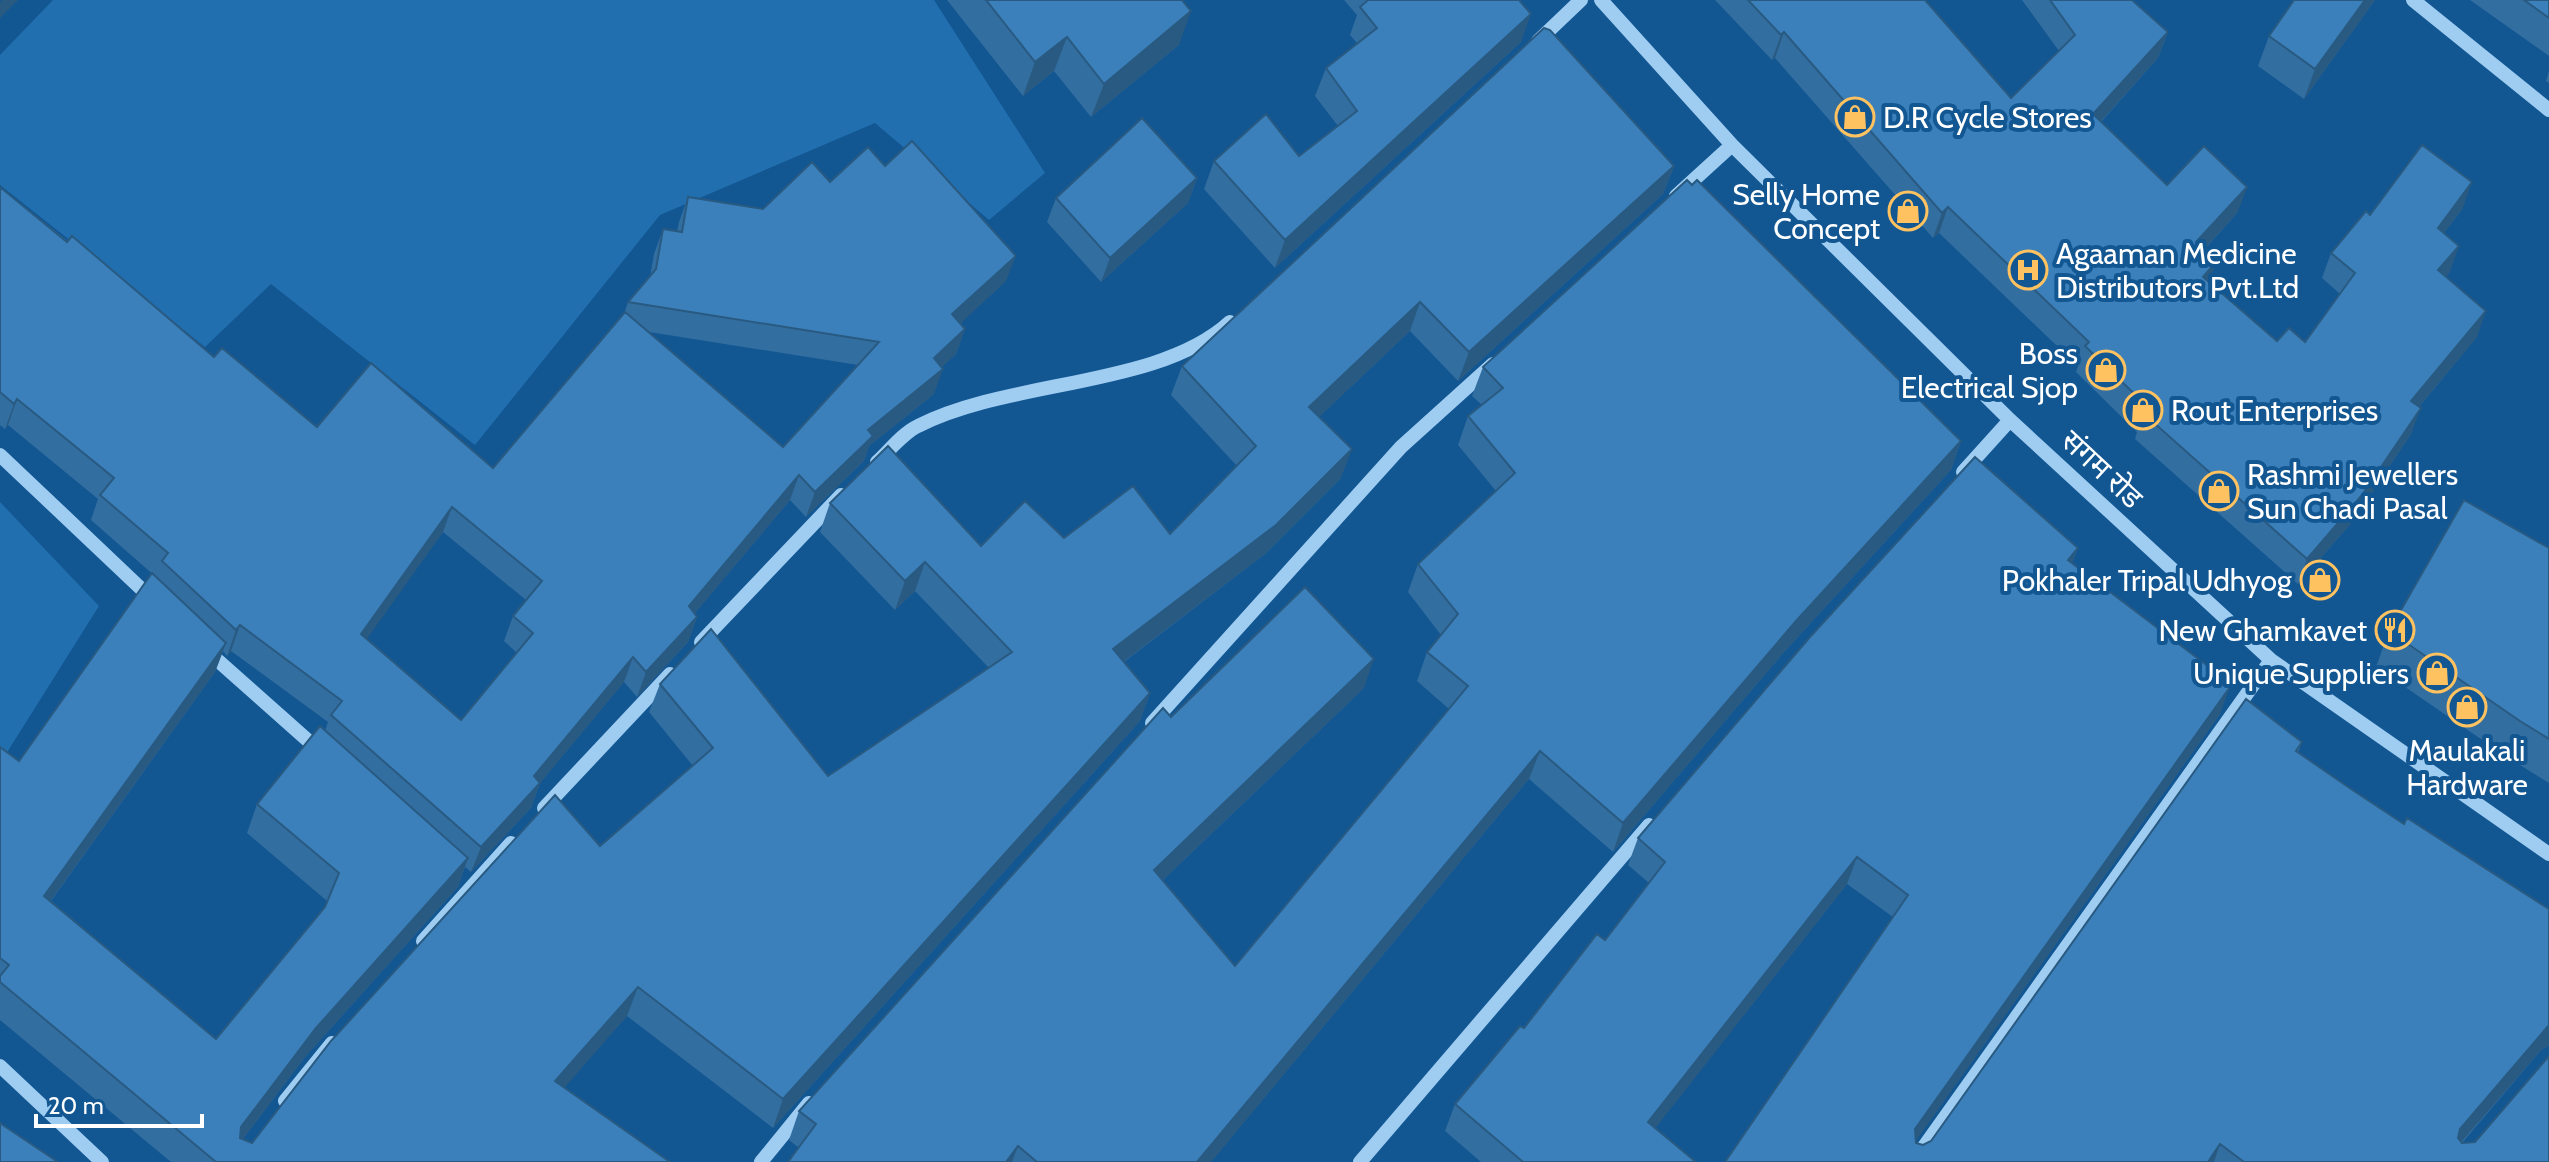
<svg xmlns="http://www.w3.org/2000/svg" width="2549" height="1162" font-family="Cabin,'Noto Sans Devanagari',sans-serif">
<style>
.green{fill:#216faf}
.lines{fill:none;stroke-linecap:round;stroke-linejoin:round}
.minor{stroke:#9fcdf2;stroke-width:14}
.wall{fill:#336ea0;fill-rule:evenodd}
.shaded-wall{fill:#295a82}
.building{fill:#3b80ba;stroke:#295a82;stroke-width:2;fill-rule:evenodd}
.labels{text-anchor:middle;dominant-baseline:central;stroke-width:8;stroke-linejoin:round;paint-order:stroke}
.poi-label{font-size:30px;fill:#fff;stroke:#125692;text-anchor:end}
.street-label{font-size:30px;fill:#fff;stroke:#125692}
</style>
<rect width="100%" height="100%" fill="#125692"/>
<!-- green -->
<path class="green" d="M 53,0 L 934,0 L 1045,173 L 989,220 L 875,123 L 660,215 L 475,445 L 271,284 L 205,347 L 0,185 L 0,55 Z
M 0,502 L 99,606 L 1,762 L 0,761 Z"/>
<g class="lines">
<!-- minor -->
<path class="minor" d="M 1601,0 L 1732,145 L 2010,420 L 2271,660 L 2549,854
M 2413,0 L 2549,110
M 1538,41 L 1581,0
M 1676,196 L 1732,145
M 0,455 L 153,600
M 877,462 C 890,450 903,433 918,426 C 1010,379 1158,388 1230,322
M 1963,472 L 2010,420
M 701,642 L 841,495
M 206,650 L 322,753
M 1152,723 L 1401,447 L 1493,364
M 544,808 L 670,674
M 423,941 L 511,843
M 0,1066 L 102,1162
M 285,1101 L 332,1043
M 761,1162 L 809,1103
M 1360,1162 L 1649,825
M 1913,1162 L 2271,660"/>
</g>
<!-- wall -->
<path class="wall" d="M 947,0 L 1182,0 L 1179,45 L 1091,117 L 1054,71 L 1023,96 Z
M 1344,0 L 1519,0 L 1521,42 L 1275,268 L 1204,189 L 1214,161 L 1299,156 L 1338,126 L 1315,96 L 1326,68 L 1357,43 L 1350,35 L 1357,15 Z
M 1715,0 L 1925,0 L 2011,98 L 2059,51 L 2022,0 L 2132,0 L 2168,32 L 2158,58 L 2101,122 L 2167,185 L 2238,212 L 2204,250 L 2209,282 L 2277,341 L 2305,342 L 2340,294 L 2322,278 L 2331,253 L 2370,215 L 2463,208 L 2444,233 L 2450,272 L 2445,276 L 2477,337 L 2419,407 L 2411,434 L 2353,521 L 2298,584 L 2135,439 L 2137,432 L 2076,372 L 2078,366 L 1939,233 L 1933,238 L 1775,58 L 1772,60 Z
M 2375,0 L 2304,99 L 2258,66 L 2269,36 Z
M 2470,0 L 2549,0 L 2549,56 Z
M 2549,71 L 2549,83 L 2546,81 Z
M 885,166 L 1006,281 L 960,323 L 965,329 L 956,354 L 942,367 L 934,394 L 869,446 L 864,461 L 806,517 L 790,500 L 695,613 L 697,617 L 688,642 L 637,697 L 624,682 L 540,783 L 531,808 L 471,872 L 465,867 L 458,887 L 305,1057 L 243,1139 L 252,1143 L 693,766 L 649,712 L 660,684 L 828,776 L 989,668 L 915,591 L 895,610 L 820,532 L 830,503 L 981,546 L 1064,538 L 1170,534 L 1237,466 L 1171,395 L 1182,366 L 1674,166 L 1663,194 L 1458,381 L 1410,331 L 1319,417 L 1341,478 L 1265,554 L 1124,662 L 1150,693 L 1140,721 L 773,1128 L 627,1016 L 564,1087 L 670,1162 L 171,1162 L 0,1020 L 0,747 L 19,761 L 156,577 L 91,520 L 98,499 L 8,425 L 5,429 L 0,425 L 0,187 L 214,357 L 317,427 L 493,468 L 624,314 L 628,302 L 650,277 L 654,254 L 663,229 L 677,232 L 679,222 L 688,197 L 763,209 L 830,182 ZM 649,332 L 858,365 L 783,447 ZM 443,532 L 526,600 L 513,616 L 504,641 L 517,653 L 461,720 L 366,639 ZM 223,651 L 227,656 L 231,651 L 328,722 L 325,731 L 257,804 L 247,833 L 327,901 L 325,907 L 216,1039 L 51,901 L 215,672 Z
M 1197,178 L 1188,203 L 1101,282 L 1047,222 L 1056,198 Z
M 1483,367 L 1961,441 L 1951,470 L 1786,650 L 1613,852 L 1529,779 L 1211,1162 L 788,1162 L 799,1148 L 789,1140 L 799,1111 L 1171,717 L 1364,688 L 1163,880 L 1235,966 L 1449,709 L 1417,681 L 1427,652 L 1441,635 L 1408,592 L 1418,564 L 1496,491 L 1458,445 L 1468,416 L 1482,405 L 1472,396 Z
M 2078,548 L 2072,564 L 2221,676 L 2220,679 L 2220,714 L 1916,1140 L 1916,1143 L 1923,1145 L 1931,1141 L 2302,742 L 2298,753 L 2351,789 L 2404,824 L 2549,909 L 2549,1046 L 2542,1049 L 2462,1143 L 2549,1162 L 1725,1162 L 1893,917 L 1847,884 L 1655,1128 L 1696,1162 L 1481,1162 L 1445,1131 L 1455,1104 L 1605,940 L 1649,883 L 1628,865 L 1638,838 Z
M 2549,548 L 2549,783 L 2507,757 L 2376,667 L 2389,631 Z"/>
<!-- shaded-wall -->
<path class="shaded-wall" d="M 2,0 L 18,0 L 0,18 L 0,2 Z
M 2365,0 L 2375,0 L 2304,99 L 2315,69 Z
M 1191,11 L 1179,45 L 1091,117 L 1104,84 Z
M 1531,14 L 1521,42 L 1275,268 L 1285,240 Z
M 1784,32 L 1775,58 L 1772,60 L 1781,35 Z
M 2168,32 L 2158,58 L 2084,140 L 2093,114 Z
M 1067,37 L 1054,71 L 1023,96 L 1035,62 Z
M 1674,166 L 1663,194 L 1458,381 L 1469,352 Z
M 1197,178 L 1188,203 L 1101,282 L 1110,258 Z
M 2472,182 L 2463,208 L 2428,254 L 2438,228 Z
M 2247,187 L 2238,212 L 2187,268 L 2196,242 Z
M 1948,207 L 1939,233 L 1933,238 L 1942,213 Z
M 2459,246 L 2450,272 L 2429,296 L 2438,270 Z
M 1016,256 L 1006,281 L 943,340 L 952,314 Z
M 2216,262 L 2207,288 L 2203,277 Z
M 1420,302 L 1410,331 L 1299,436 L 1309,407 Z
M 2486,311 L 2477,337 L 2402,427 L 2411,401 Z
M 965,329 L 956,354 L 925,383 L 934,358 Z
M 943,369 L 934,394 L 869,446 L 864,461 L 806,517 L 815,492 L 868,430 Z
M 17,399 L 8,425 L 5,429 L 14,404 Z
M 2421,408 L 2411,434 L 2353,521 L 2298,584 L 2307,559 Z
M 1961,441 L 1951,470 L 1786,650 L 1613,852 L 1623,823 L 1796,621 Z
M 1352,449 L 1341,478 L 1265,554 L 1102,678 L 1113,649 Z
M 799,475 L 790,500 L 680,631 L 689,606 Z
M 452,507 L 443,532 L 352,660 L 361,634 Z
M 2078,548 L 2068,575 L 2068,560 Z
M 925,562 L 915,591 L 895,610 L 905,581 Z
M 697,617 L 688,642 L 637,697 L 646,672 Z
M 240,625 L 231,651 L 227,656 L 236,630 Z
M 226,643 L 215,672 L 34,924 L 44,896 Z
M 633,657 L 624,682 L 535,789 L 540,783 L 531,808 L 471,872 L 481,847 L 534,776 Z
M 1374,659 L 1364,688 L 1143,899 L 1154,870 Z
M 2230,687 L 2220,714 L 1905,1156 L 1915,1129 Z
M 1150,693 L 1140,721 L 773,1128 L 783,1099 Z
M 1540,751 L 1529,779 L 1211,1162 L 1197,1162 Z
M 1857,857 L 1847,884 L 1639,1149 L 1648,1122 Z
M 468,858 L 458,887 L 305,1057 L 230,1156 L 241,1127 L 316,1028 Z
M 638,987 L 627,1016 L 545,1110 L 555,1081 Z
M 2549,1025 L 2549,1046 L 2542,1049 L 2450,1155 L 2460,1129 Z
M 2220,1144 L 2214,1162 L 2208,1162 Z
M 1018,1146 L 1012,1162 L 1006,1162 Z"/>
<!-- building -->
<path class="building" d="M 986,0 L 1182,0 L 1191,11 L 1104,84 L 1067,37 L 1035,62 Z
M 1368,0 L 1519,0 L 1531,14 L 1285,240 L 1214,161 L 1266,114 L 1299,156 L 1357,111 L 1326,68 L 1377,28 L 1360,7 Z
M 1748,0 L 1925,0 L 2011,98 L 2075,35 L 2050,0 L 2132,0 L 2168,32 L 2093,114 L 2167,185 L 2204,146 L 2247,187 L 2196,242 L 2216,262 L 2203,277 L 2277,341 L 2289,328 L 2305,342 L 2355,273 L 2331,253 L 2366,211 L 2370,215 L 2422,145 L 2472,182 L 2438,228 L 2459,246 L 2438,270 L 2486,311 L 2411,401 L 2421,408 L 2362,495 L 2307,559 L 2144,414 L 2149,408 L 2085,346 L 2089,342 L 1948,207 L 1942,213 L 1784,32 L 1781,35 Z
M 2294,0 L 2365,0 L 2315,69 L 2269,36 Z
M 2524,0 L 2549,0 L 2549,18 Z
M 1544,28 L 1550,30 L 1674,166 L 1469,352 L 1420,302 L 1309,407 L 1352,449 L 1276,525 L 1113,649 L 1150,693 L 783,1099 L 638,987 L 555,1081 L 670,1162 L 216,1162 L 0,982 L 0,976 L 9,965 L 0,958 L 0,747 L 19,761 L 152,573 L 226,643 L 44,896 L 216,1039 L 325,907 L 339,873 L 257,804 L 320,726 L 468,858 L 316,1028 L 241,1127 L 240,1138 L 252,1143 L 331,1041 L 555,795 L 600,846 L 713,748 L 660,684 L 711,629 L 828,776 L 1012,652 L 925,562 L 905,581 L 830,503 L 888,446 L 981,546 L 1025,501 L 1064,538 L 1133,486 L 1170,534 L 1256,446 L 1182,366 Z
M 1142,118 L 1197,178 L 1110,258 L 1056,198 Z
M 912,141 L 1016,256 L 952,314 L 965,329 L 934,358 L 943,369 L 868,430 L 873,436 L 815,492 L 799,475 L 689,606 L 697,617 L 646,672 L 633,657 L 534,776 L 540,783 L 481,847 L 331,715 L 342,701 L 240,625 L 236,630 L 162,561 L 168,553 L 100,495 L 114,478 L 17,399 L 14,404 L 0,392 L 0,187 L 67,242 L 72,236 L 214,357 L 222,348 L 317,427 L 371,363 L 493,468 L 625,312 L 783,447 L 879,342 L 628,302 L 656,269 L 663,229 L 682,232 L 688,197 L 763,209 L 812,162 L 830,182 L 868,147 L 885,166 ZM 452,507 L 542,581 L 513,616 L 533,633 L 461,720 L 361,634 Z
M 1687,180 L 1692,185 L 1697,180 L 1961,441 L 1796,621 L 1623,823 L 1540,751 L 1197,1162 L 1037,1162 L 1018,1146 L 1006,1162 L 788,1162 L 816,1124 L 799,1111 L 1163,708 L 1171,717 L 1305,587 L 1374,659 L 1154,870 L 1235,966 L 1468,686 L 1427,652 L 1458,614 L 1418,564 L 1515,473 L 1468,416 L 1503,388 L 1483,367 Z
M 1975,457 L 2078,548 L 2068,560 L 2221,676 L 2219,679 L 2230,687 L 1915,1129 L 1916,1143 L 1923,1145 L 1931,1141 L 2246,699 L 2302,742 L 2296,751 L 2351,789 L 2404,824 L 2407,818 L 2549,909 L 2549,1025 L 2460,1129 L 2458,1138 L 2462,1143 L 2475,1142 L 2549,1056 L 2549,1162 L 2244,1162 L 2220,1144 L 2208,1162 L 1725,1162 L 1908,895 L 1857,857 L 1648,1122 L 1696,1162 L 1523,1162 L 1455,1104 L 1520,1026 L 1524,1028 L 1597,934 L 1605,940 L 1665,862 L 1638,838 L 1810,637 Z
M 2464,500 L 2549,548 L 2549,739 L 2520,721 L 2389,631 Z
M 0,1123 L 58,1162 L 0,1162 Z"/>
<!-- icons -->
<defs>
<g id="shop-ring" transform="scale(2)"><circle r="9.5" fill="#125692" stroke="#ffc261" stroke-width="1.5"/><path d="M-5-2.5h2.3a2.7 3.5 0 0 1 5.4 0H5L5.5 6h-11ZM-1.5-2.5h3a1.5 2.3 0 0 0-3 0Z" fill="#ffc261"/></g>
<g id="hospital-ring" transform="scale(2)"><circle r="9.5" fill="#125692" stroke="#ffc261" stroke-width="1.5"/><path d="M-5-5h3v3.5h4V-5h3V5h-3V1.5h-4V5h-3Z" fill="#ffc261"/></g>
<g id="restaurant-ring" transform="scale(2)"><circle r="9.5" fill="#125692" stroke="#ffc261" stroke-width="1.5"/><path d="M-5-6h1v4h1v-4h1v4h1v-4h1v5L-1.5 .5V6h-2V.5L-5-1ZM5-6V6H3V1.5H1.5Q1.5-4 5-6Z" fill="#ffc261"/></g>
</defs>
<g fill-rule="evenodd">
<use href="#shop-ring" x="1855" y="117"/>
<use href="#shop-ring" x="1908" y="211"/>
<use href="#hospital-ring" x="2028" y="270"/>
<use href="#shop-ring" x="2106" y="370"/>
<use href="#shop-ring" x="2143" y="410"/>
<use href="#shop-ring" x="2219" y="491"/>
<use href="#shop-ring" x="2320" y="580"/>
<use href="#restaurant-ring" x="2395" y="630"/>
<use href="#shop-ring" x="2437" y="673"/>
<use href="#shop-ring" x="2467" y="707"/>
</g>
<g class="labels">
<!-- poi labels -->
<g class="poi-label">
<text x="1883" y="117" text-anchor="start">D.R Cycle Stores</text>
<text x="1880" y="194">Selly Home<tspan x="1880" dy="34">Concept</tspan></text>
<text x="2056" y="253" text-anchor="start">Agaaman Medicine<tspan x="2056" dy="34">Distributors Pvt.Ltd</tspan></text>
<text x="2078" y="353">Boss<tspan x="2078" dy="34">Electrical Sjop</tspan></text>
<text x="2171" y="410" text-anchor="start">Rout Enterprises</text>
<text x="2247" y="474" text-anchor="start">Rashmi Jewellers<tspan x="2247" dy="34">Sun Chadi Pasal</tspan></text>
<text x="2292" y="580">Pokhaler Tripal Udhyog</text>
<text x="2367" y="630">New Ghamkavet</text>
<text x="2409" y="673">Unique Suppliers</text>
<text x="2467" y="750" text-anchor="middle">Maulakali<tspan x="2467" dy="34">Hardware</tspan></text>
</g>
<!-- street labels -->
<g class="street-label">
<text transform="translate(2102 469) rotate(43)">संगम रोड</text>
</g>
</g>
<!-- scale -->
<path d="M36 1114v12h166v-12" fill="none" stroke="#ffffff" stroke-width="4"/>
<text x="48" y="1114" font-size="24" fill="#ffffff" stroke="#125692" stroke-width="6" paint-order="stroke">20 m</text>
</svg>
